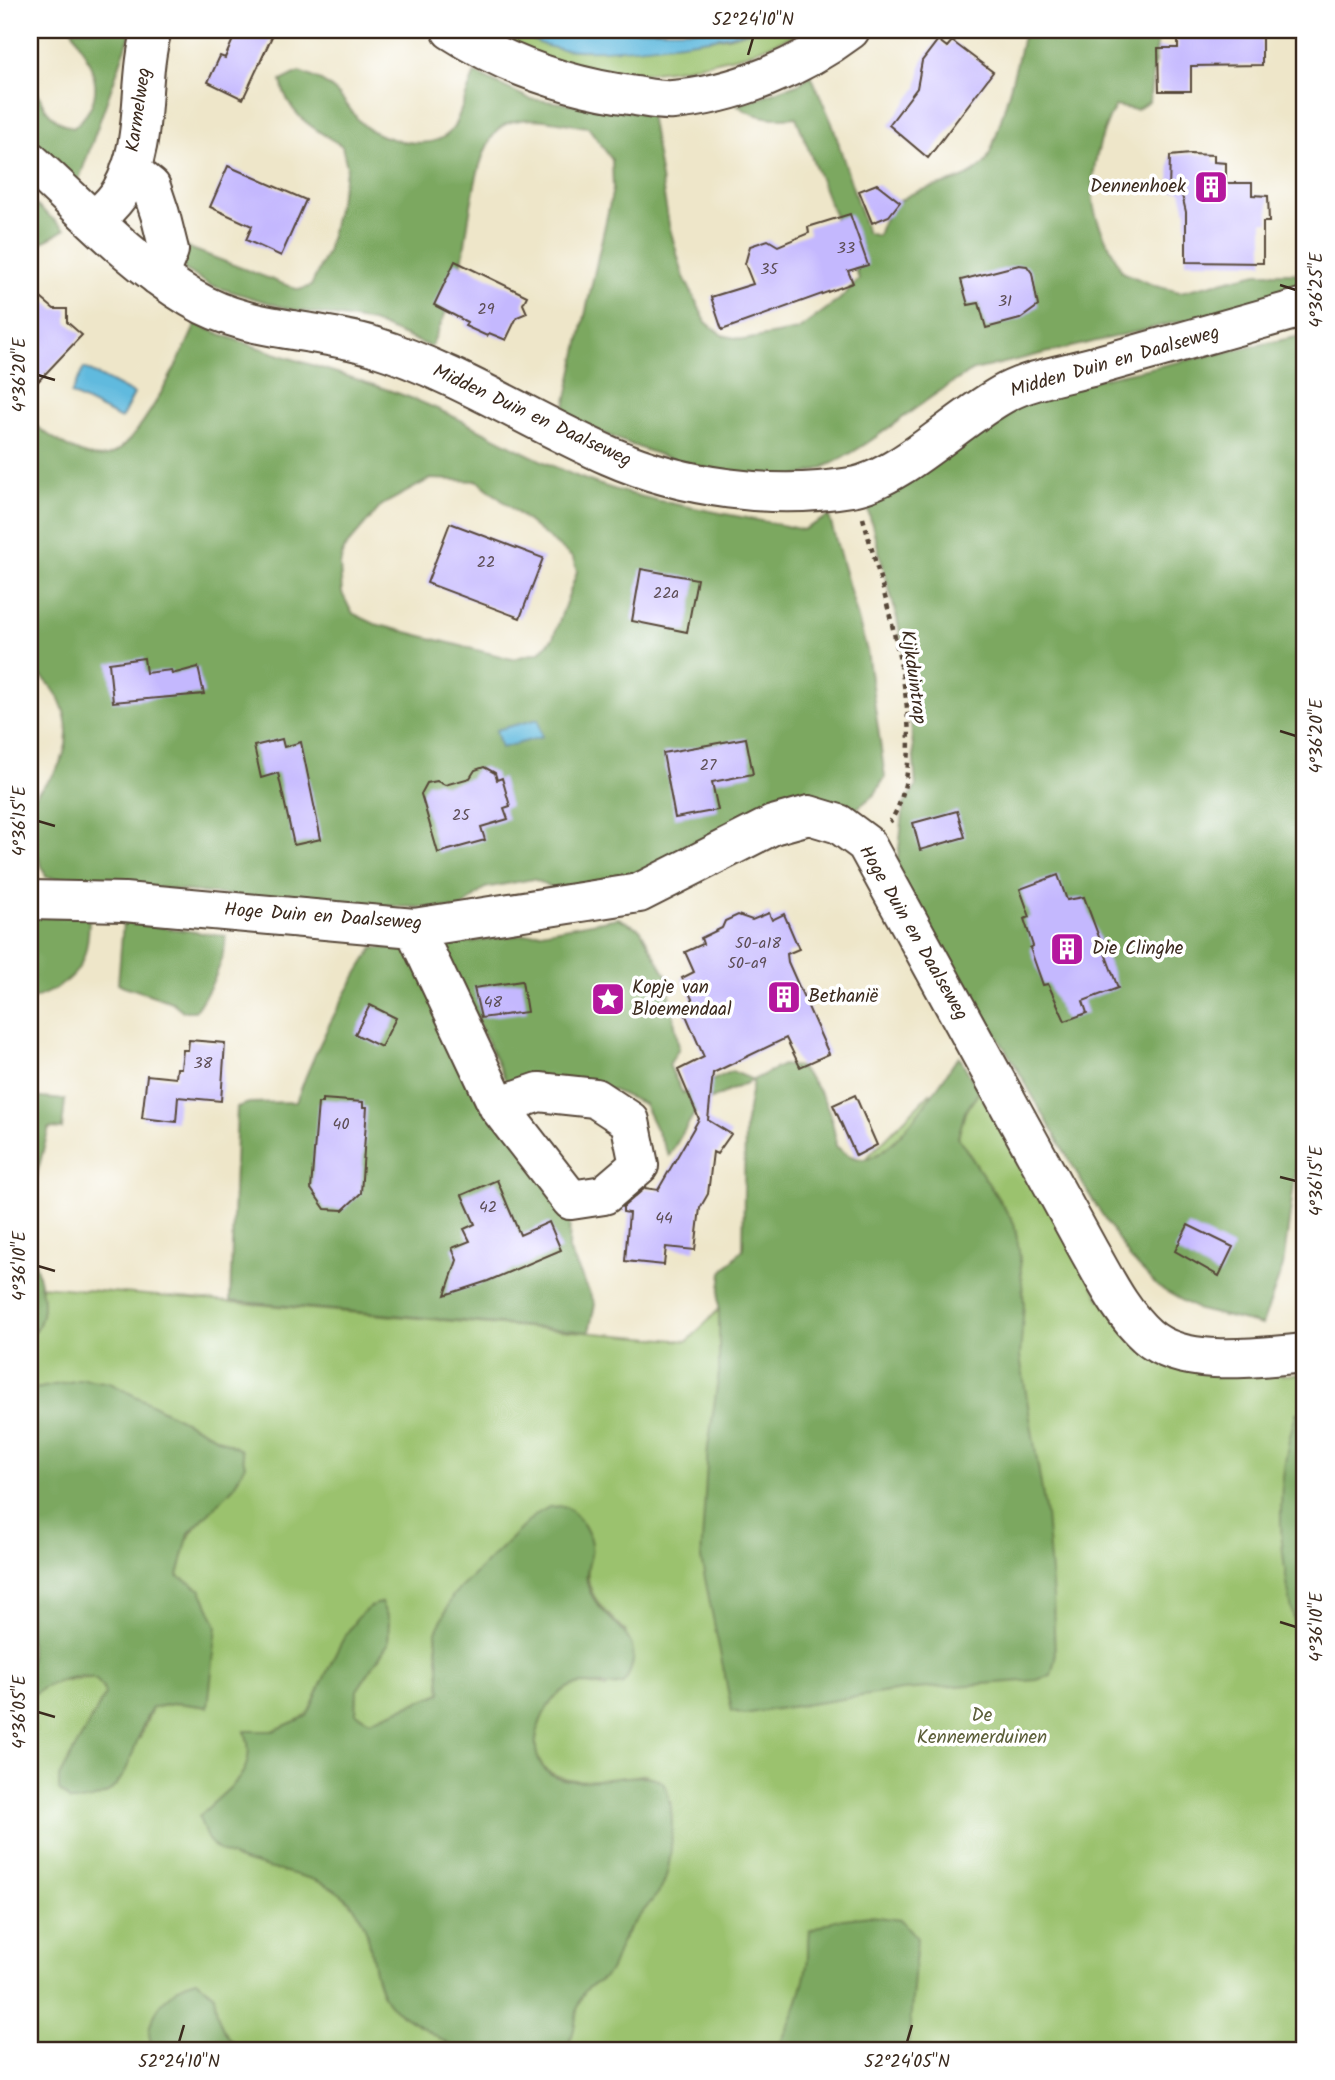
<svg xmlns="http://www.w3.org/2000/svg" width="1335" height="2080" font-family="Kalam,sans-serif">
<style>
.green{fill:#9bc26e;stroke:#6b7646;stroke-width:2;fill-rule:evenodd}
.forest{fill:#7ca861;stroke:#5c6940;stroke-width:2;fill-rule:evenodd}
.water{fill:#61bade;stroke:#4e727e;stroke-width:2}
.building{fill:#c4b8fe}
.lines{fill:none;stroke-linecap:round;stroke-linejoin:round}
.minor-casing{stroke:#564638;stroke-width:42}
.path{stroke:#564638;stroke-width:4.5;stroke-dasharray:5 5;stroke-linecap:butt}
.minor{stroke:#fff;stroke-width:38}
.ticks{fill:none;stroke:#3b2a1e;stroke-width:2.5}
.labels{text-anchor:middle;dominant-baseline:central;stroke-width:7;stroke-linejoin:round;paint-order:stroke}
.number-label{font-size:16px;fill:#5d4e56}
.street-label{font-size:19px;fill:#3b2a1e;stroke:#fff}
.poi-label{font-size:19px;fill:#3b2a1e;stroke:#fff;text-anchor:start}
.park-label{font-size:19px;fill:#5d5f3a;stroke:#fff}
.neatline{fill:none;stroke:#3b2a1e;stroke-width:2.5}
.ticks-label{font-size:18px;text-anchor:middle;fill:#3b2a1e}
</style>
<rect width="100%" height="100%" fill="#fff"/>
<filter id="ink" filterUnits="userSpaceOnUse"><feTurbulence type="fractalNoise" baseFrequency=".0143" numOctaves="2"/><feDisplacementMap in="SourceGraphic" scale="14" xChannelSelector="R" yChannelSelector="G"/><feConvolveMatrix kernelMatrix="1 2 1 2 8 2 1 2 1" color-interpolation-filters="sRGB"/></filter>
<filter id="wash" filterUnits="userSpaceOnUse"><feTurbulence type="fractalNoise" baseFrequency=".00686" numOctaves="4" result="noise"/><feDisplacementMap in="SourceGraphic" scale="28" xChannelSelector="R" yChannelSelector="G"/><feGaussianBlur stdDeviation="1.57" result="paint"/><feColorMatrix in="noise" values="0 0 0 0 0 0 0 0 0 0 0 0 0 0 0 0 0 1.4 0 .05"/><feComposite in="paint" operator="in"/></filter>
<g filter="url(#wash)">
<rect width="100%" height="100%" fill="#eee6c9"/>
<!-- green -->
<path class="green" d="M 476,30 L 516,30 L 601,49 L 728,37 L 753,30 L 808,30 L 744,55 L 685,68 L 621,76 L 559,65 Z
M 979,1092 L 1077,1253 L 1100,1299 L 1254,1376 L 1305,1374 L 1305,1413 L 1296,1413 L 1305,1428 L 1305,2050 L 30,2050 L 30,1696 C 51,1681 70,1678 95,1678 L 140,1738 L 152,1708 L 177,1703 L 208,1707 L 189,1584 L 178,1576 C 182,1531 202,1519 233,1488 L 84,1379 L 30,1390 L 30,1337 C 44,1324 44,1303 41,1286 L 688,1341 L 930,1093 L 1018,1246 L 1014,1223 L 958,1137 L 965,1112 ZM 535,1515 L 588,1568 C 585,1596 607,1613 626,1632 L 606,1688 C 596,1686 585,1682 574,1685 C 543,1693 516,1760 555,1775 C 583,1786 617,1780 646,1774 L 654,1797 L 251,1751 L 245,1731 L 273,1731 L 307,1716 L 319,1692 L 381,1603 L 389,1620 L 388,1644 L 357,1690 L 356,1713 L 370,1721 L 441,1693 L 436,1632 Z"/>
<!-- forest -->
<path class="forest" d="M 72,30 L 132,30 L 76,188 L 30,142 L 30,74 C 41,101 44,118 73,128 C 112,96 92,66 72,30 Z
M 1024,30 L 1159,30 L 1149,102 L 1136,110 L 1115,106 C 1100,134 1087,180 1095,212 C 1100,232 1114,253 1122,272 L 1155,286 L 1180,292 L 1257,273 L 1294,273 L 1305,278 L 1305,292 L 974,370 C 921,398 877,444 822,468 C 808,474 785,480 770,480 C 760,481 748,477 739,475 C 678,465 619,442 563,415 L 613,189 L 612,160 L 588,127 C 564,124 533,114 508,123 C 472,137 469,237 460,272 C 454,297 441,323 431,347 L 372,322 L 289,309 L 210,285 L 184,269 L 184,262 L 171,241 L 299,290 L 311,286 L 327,252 L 347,167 L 342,146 C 313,128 288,116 281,81 L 299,72 C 312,76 326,82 336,92 C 349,104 356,123 372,131 C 393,142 437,152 453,128 C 460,117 468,87 475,73 L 530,99 L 650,114 L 669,225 L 683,275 L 706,322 L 722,335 L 744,340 L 798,330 L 840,299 L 859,279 L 796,117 C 775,119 755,119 737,105 L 800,83 L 811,75 L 832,123 L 867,233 L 878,236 C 895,174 948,198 984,164 C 994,154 1021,49 1024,30 Z
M 30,200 L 65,229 L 30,250 Z
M 196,324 C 261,352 330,369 397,393 C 461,415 517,453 581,478 C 651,505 730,512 803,530 L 829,516 L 867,651 L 885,777 L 875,794 L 851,813 L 569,895 L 533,879 L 485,888 L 460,909 L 308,903 L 46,877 C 39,857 22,826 30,804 C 33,794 47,784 53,775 C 79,738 67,691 30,668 L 30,422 C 51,436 80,461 107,456 C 137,450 184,351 196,324 ZM 430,479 L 478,481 L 573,558 L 577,572 L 553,638 L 540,652 L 512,659 L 375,624 L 352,613 L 342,593 L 340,566 L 343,550 L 382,505 Z
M 1305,335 L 1305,1148 L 1298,1154 L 1283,1266 L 1262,1325 L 1199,1310 L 1158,1287 L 1130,1258 L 1087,1191 L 1015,1065 L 896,875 L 904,804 L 916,787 L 907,668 L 897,618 L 865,499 L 1019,396 Z
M 30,914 L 89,917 C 88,969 76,982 30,1000 Z
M 618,918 L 640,929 L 667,977 L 679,1048 L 669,1065 L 683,1094 L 732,1071 L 753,1080 L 783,1065 L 799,1067 C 822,1089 834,1114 836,1146 C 844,1153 854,1160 865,1159 C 895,1156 941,1080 959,1056 L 979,1092 L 965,1112 L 958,1137 L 1014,1223 L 1019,1250 L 1024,1304 L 1020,1356 L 1046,1515 L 1053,1597 L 1055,1659 L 1051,1675 L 1037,1680 L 902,1690 L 744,1714 L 732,1711 L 701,1559 L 708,1447 L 719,1373 L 719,1297 L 722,1272 L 743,1249 L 745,1127 L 753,1080 L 700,1104 L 669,1156 L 644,1104 L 613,1090 L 507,1083 L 441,946 L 536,933 Z
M 123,922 L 226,936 C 223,965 212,987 195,1011 L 183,1011 L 172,1002 L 118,984 Z
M 373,948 L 412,948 L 570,1208 L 569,1250 L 595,1304 L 589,1332 L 230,1301 L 237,1107 L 249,1103 L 296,1102 C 316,1046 341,998 373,948 Z
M 30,1097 L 65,1100 L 62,1129 L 49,1128 L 30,1201 Z
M 30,1241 C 34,1271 57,1311 30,1337 Z
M 84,1379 L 110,1383 L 241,1450 L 245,1465 L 233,1488 L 189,1533 L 178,1576 L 201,1590 L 217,1626 L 208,1707 L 177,1703 L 152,1708 C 127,1745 136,1803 70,1801 L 59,1790 L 59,1777 L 105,1695 C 99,1660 48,1683 30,1696 L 30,1390 Z
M 1296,1413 L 1305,1413 L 1305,1673 C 1285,1578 1267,1509 1296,1413 Z
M 564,1506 C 580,1515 594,1535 591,1555 C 589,1564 585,1574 587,1582 C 595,1623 658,1633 623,1684 C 605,1689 592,1681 576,1685 C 549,1690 529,1734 538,1758 C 557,1809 652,1754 666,1788 C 676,1811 673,1872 659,1892 C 646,1909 631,1923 621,1943 C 616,1953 614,1969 606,1976 C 597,1984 588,1984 582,1996 C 572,2014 580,2029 564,2050 L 455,2050 C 439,2034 394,2014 386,2000 C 363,1963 382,1918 332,1888 C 301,1869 229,1868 209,1841 C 204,1835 202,1824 199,1817 C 226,1787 260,1776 245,1731 L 273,1731 L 307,1716 C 321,1689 349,1605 381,1603 L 389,1620 L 388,1644 L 357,1690 L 356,1713 L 370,1721 L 441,1693 L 436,1632 L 453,1595 L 535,1515 L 549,1507 Z
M 870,1916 L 901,1920 L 917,1938 L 908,2050 L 777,2050 C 791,2023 802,1995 807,1965 C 809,1954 807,1943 809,1931 L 835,1920 Z
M 196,1980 L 214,1995 C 217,2020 222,2035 242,2050 L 153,2050 C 152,2045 149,2038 149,2033 C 150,2010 175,1984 196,1980 Z"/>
<!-- water -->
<path class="water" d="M 516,30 L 753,30 C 715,41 579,59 544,45 C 535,42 524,35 516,30 Z
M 84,368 L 134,394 L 121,419 L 71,394 Z
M 538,719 L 542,737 L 501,748 L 496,730 Z"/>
<g id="blocks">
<!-- building -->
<path class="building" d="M 237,30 L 275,30 L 243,99 L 208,82 L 220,56 L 225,58 Z
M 1178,30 L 1262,30 L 1262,65 L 1191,66 L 1191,91 L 1159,91 L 1158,48 L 1178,48 Z
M 938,40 L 947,47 L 952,41 L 993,72 L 928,158 L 889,125 L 917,88 L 922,61 Z
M 1190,154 L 1214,155 L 1214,162 L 1226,163 L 1226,183 L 1252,183 L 1252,195 L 1268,196 L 1269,222 L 1263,222 L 1263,263 L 1186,262 L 1186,212 L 1181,191 L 1169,191 L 1170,156 Z
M 228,166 L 306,200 L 281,256 L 246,240 L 252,226 L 210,207 Z
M 877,184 L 900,202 L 889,216 L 872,223 L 859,191 Z
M 850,214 L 868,265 L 848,271 L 853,283 L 722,330 L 711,297 L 753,284 L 745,264 L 750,246 L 768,240 L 778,246 L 809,233 L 808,227 Z
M 455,261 L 527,296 L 523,304 L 527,313 L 517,317 L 506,340 L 489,333 L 487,336 L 465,326 L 467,322 L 434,305 Z
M 1019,265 L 1027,266 L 1032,273 L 1038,306 L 1020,319 L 986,328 L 979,303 L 968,305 L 961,280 Z
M 30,289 L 54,309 L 67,309 L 67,322 L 82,335 L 30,390 Z
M 450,523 L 543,558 L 520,618 L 427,583 Z
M 641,569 L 697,579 L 687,632 L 632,621 Z
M 144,658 L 146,673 L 171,670 L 172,674 L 198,667 L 204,694 L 113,702 L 109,663 Z
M 746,738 L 753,774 L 712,782 L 718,810 L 675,818 L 663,753 Z
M 282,739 L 284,747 L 301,742 L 321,839 L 294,845 L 278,773 L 261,778 L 254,746 Z
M 484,767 L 495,773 L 497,780 L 502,778 L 510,806 L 504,808 L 508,819 L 481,827 L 485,840 L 438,853 L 421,794 L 427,783 L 437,781 L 445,785 L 470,778 L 475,770 Z
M 957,811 L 965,837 L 920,850 L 913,823 Z
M 1058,875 L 1067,900 L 1084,897 L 1118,988 L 1083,1001 L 1087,1013 L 1065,1021 L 1048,984 L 1043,985 L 1030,948 L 1033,946 L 1024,919 L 1030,917 L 1020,889 Z
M 769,913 L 772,920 L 784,914 L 799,949 L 787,954 L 788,962 L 829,1054 L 800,1067 L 786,1038 L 713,1073 L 708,1120 L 731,1134 L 717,1154 L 713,1152 L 708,1194 L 700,1208 L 695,1250 L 666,1247 L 664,1265 L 625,1261 L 629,1213 L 623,1212 L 623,1207 L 645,1188 L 658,1190 L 699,1119 L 678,1070 L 704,1057 L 682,1006 L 693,1001 L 682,978 L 694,972 L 685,952 L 703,944 L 701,938 L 722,928 L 725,921 L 738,915 L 752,920 Z
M 522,981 L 527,1012 L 481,1018 L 474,988 Z
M 370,1005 L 396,1018 L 381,1047 L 355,1034 Z
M 189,1040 L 225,1043 L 221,1101 L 178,1097 L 176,1122 L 142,1118 L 147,1075 L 176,1078 L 177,1068 L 181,1068 L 183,1050 L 188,1050 Z
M 855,1095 L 877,1145 L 856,1156 L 833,1105 Z
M 322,1099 L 363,1102 L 363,1107 L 367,1107 L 361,1193 L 343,1210 L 325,1209 L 311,1189 L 318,1103 L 322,1103 Z
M 497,1180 L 520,1235 L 549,1222 L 561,1250 L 488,1281 L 445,1295 L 457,1260 L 452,1248 L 470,1241 L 464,1229 L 475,1224 L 462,1195 Z
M 1188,1225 L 1233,1247 L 1219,1276 L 1175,1251 Z"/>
</g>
</g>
<g filter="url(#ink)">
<use href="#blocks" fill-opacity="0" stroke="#564638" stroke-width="2"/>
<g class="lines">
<!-- minor casing -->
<g class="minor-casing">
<path id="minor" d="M 451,30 C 508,67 569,87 636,96 C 648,98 661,101 673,100 C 735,95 801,67 850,30
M 30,161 C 81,207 131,262 191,298 C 249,333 310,327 373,346 C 456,372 531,421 610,456 C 683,488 773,500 851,487 C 901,479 960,416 1007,392 C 1032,379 1067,374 1095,366 C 1165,347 1235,327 1305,307
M 130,170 L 151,187 L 160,214 L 169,250 L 158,276
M 95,220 C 104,211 115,202 121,191 C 149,144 137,81 152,30
M 30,900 L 124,902 L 414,928 L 639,893 L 773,825 L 809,815 L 839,824 L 866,844 L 1089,1251 C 1105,1279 1122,1314 1147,1336 C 1183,1369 1261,1357 1305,1353
M 414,928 L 498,1106 L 571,1200 L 604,1195 L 639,1165 L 630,1121 L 595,1098 L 539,1092 L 498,1106"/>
</g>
<!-- path -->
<path class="path" d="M 863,518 C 884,595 937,751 890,822"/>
<!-- minor -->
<use href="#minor" class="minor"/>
</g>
</g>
<!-- ticks -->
<path class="ticks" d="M 748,55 L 753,38M 1280,285 L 1296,290M 38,375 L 55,380M 1280,731 L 1296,736M 38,821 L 55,826M 1280,1177 L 1296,1181M 38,1266 L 55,1271M 1280,1622 L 1296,1627M 38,1712 L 55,1717M 179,2042 L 184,2025M 907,2042 L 912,2025"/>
<!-- icons -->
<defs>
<g id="building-square" transform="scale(1.75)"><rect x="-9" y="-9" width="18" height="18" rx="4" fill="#b5179e" stroke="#fff"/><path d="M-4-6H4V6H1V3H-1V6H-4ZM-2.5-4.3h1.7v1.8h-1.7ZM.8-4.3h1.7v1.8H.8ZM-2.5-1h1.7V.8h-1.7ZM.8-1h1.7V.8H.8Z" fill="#fff"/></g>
<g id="sight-square" transform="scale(1.75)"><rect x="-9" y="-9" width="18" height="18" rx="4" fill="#b5179e" stroke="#fff"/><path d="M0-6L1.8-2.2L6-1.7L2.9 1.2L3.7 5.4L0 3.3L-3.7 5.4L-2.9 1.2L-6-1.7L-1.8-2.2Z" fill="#fff"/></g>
</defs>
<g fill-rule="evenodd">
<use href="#building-square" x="1211" y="187"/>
<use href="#building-square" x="1067" y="949"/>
<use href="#building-square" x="784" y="997"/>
<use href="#sight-square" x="608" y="999"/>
</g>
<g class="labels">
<!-- number labels -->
<g class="number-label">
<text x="846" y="248">33</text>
<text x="769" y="269">35</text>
<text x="1005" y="301">31</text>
<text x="486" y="309">29</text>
<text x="486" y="562">22</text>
<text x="666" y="593">22a</text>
<text x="708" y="765">27</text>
<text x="461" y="815">25</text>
<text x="758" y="943">50-a18</text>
<text x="747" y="963">50-a9</text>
<text x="493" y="1002">48</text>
<text x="203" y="1063">38</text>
<text x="341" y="1124">40</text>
<text x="488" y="1207">42</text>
<text x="664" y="1218">44</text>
</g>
<!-- street labels -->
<g class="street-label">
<text transform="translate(139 110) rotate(-82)">Karmelweg</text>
<text transform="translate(1115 362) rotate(-16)">Midden Duin en Daalseweg</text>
<text transform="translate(532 416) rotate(25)">Midden Duin en Daalseweg</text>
<text transform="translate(913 677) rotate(82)">Kijkduintrap</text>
<text transform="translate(323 917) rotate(4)">Hoge Duin en Daalseweg</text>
<text transform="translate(913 933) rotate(60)">Hoge Duin en Daalseweg</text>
</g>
<!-- poi labels -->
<g class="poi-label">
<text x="1186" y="187" text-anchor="end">Dennenhoek</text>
<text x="1092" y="949">Die Clinghe</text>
<text x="632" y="988">Kopje van<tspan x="632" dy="22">Bloemendaal</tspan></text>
<text x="808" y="997">Bethanië</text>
</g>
<!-- park labels -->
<g class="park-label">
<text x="982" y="1716">De<tspan x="982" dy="22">Kennemerduinen</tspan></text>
</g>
</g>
<!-- margin -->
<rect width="1335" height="2080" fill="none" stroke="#fff" stroke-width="77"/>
<rect x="38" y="38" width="1258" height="2004" class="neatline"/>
<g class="ticks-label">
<text x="753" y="25">52°24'10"N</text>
<text transform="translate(1316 290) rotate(-90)" y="6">4°36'25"E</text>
<text transform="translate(19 375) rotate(-90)" y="6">4°36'20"E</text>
<text transform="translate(1316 736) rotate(-90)" y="6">4°36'20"E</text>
<text transform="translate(19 821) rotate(-90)" y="6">4°36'15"E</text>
<text transform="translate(1316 1181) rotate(-90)" y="6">4°36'15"E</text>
<text transform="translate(19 1266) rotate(-90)" y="6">4°36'10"E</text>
<text transform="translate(1316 1627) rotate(-90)" y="6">4°36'10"E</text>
<text transform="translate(19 1712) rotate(-90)" y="6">4°36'05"E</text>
<text x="179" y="2067">52°24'10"N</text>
<text x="907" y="2067">52°24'05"N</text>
</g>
</svg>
